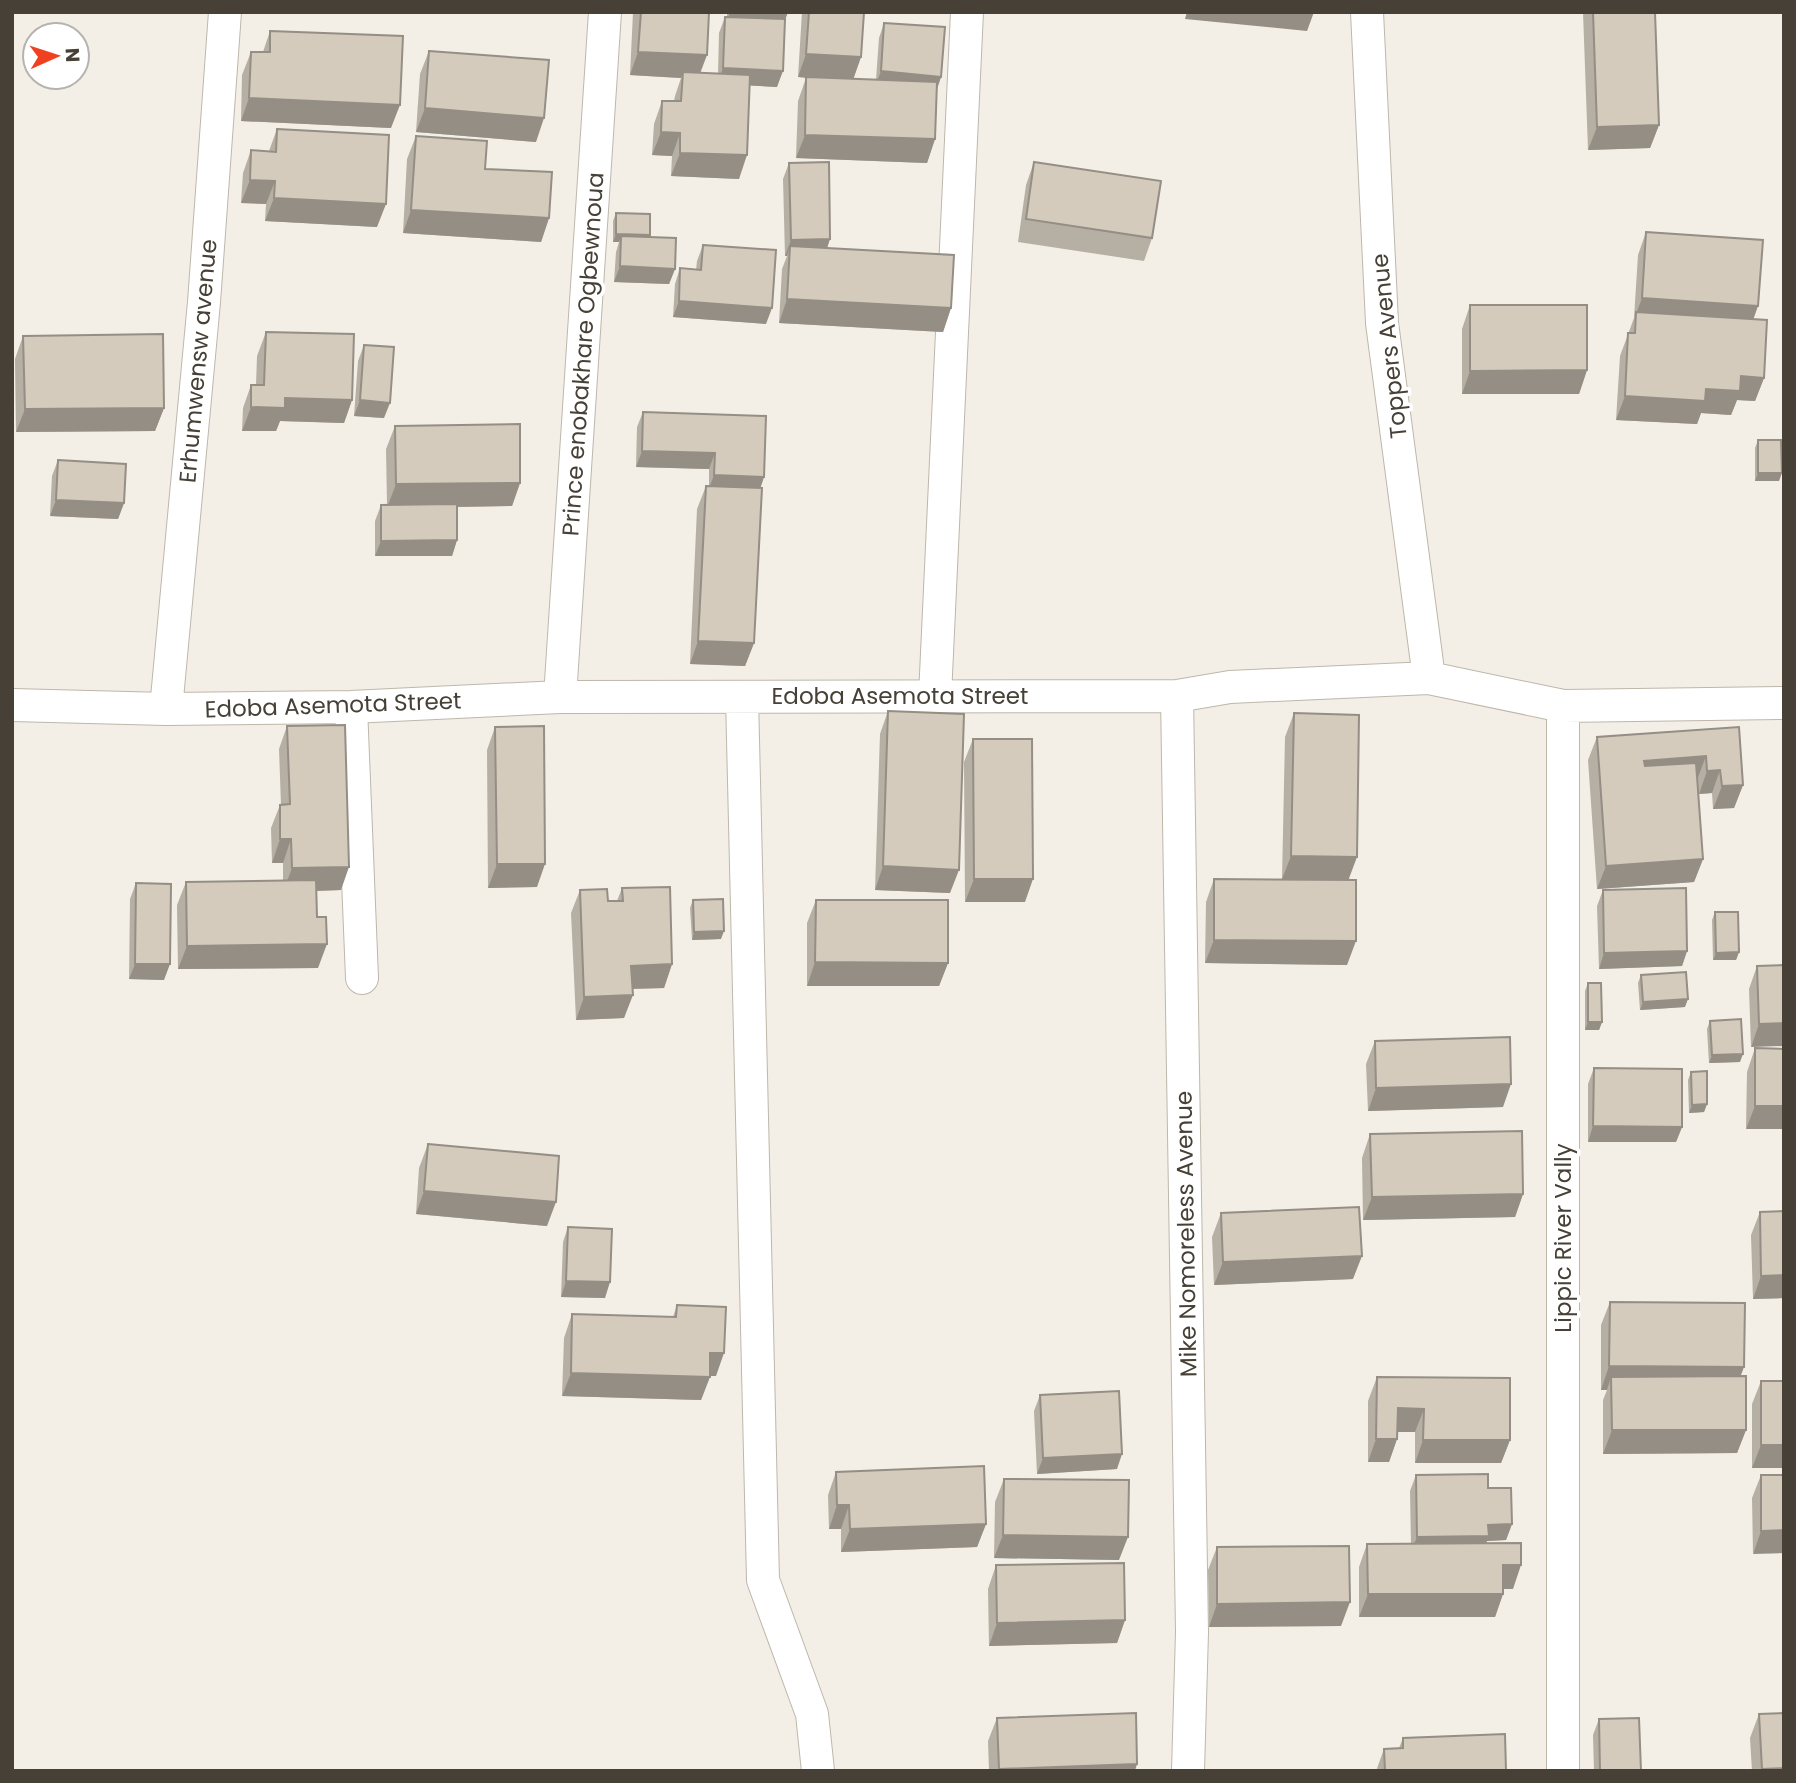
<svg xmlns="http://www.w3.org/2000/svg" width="1796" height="1783" font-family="Poppins,sans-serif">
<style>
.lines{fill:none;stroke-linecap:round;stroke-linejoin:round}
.minor-casing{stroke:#beb7aa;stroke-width:34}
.minor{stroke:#fff;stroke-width:32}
.wall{fill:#b6afa3}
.shaded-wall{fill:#948e84}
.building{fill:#d4cbbd;stroke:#948e84;stroke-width:2}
.labels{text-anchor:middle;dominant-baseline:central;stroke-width:7;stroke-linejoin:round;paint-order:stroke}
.street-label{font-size:23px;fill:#464036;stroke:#fff}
</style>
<rect width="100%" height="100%" fill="#f3efe7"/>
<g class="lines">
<!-- minor casing -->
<g class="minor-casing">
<path id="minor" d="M 1367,12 L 1382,323 L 1429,678
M 935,696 L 967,12
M 1177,696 L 1192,1632 L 1188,1771
M 560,697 L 605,12
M 742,697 L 763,1580 L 812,1714 L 818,1771
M 12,705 L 166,709 L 351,707 L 560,697 L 1177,696 L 1230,687 L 1429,678 L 1563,706 L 1784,703
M 1563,706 L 1563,1771
M 351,707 L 362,978
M 166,709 L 204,302 L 225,12"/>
</g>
<!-- minor -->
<use href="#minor" class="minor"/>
</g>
<!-- wall -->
<path class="wall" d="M 633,12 L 709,12 L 700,73 L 718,74 L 719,33 L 725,17 L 727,17 L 727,12 L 788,12 L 785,20 L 777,87 L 750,85 L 739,179 L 671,176 L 672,156 L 652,155 L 654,124 L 662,101 L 674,101 L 675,96 L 681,78 L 630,75 Z
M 802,12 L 864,12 L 861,57 L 853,79 L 876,80 L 879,38 L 884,23 L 941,77 L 937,89 L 935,139 L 927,163 L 796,158 L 798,101 L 806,78 L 798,77 Z
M 1583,12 L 1655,12 L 1659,125 L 1650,148 L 1588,150 Z
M 270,31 L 391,128 L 241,121 L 242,75 L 251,52 L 263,52 Z
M 429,51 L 536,142 L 416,132 L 420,74 Z
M 277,129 L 377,227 L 265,221 L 266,204 L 241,203 L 243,173 L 251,150 L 269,151 Z
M 416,136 L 549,218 L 541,242 L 403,233 L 407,159 Z
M 1034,162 L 1152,238 L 1144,261 L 1018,242 L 1026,185 Z
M 789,163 L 827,248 L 951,308 L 943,332 L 779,323 L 782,269 L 787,256 L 785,256 L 783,179 Z
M 616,213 L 649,237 L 675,269 L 669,284 L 614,282 L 616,252 L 619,242 L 613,242 L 613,221 Z
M 1646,232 L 1753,319 L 1764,378 L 1755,401 L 1737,400 L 1731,415 L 1701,413 L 1697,424 L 1616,420 L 1620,356 L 1634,318 L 1638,255 Z
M 703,245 L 766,324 L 673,317 L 675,284 L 680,268 L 696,270 L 697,261 Z
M 1470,305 L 1587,370 L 1579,394 L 1462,394 L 1462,329 Z
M 266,332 L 352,400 L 344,423 L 280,421 L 276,431 L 242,431 L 243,408 L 251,385 L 256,385 L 257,356 Z
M 23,336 L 164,408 L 155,431 L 16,432 L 15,359 Z
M 364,345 L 384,418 L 354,416 L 358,361 Z
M 643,412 L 764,477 L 760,488 L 754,643 L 745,666 L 690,664 L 697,509 L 706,486 L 709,486 L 709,469 L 636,467 L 637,427 Z
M 395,426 L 520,483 L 512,506 L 457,507 L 457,540 L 452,556 L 375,556 L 375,521 L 381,505 L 387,505 L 386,449 Z
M 1758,440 L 1779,481 L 1755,481 L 1755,448 Z
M 58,460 L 124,503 L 118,519 L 50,516 L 52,476 Z
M 888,711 L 950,893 L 875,890 L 880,734 Z
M 1294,713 L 1349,880 L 1347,965 L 1205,963 L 1206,902 L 1214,879 L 1282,879 L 1285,737 Z
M 287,726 L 341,890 L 316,891 L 318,968 L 178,969 L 177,905 L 186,882 L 283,881 L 283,863 L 272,863 L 271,828 L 280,805 L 281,805 L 279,749 Z
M 495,727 L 537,887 L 488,888 L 487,750 Z
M 1739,727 L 1743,785 L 1734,808 L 1713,809 L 1712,793 L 1699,794 L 1697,780 L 1703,859 L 1694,882 L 1597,889 L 1588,760 L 1597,737 Z
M 973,739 L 1025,902 L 965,902 L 964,762 Z
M 136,883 L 164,980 L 129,979 L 130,899 Z
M 622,888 L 672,964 L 664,988 L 633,989 L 624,1018 L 576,1020 L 571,913 L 580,890 L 608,901 L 617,901 Z
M 1603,890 L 1687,951 L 1682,966 L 1599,969 L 1597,906 Z
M 693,900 L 721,939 L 692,940 L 690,908 Z
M 816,900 L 948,963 L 939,986 L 807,986 L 807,923 Z
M 1715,912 L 1739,952 L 1736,960 L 1713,960 L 1712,920 Z
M 1784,965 L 1751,1047 L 1749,989 L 1757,966 Z
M 1641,975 L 1685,1007 L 1640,1010 L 1638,983 Z
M 1588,983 L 1602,1022 L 1599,1030 L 1585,1030 L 1585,991 Z
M 1710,1021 L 1740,1062 L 1709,1063 L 1707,1029 Z
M 1375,1041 L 1503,1107 L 1368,1111 L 1366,1064 Z
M 1755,1048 L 1784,1049 L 1746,1129 L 1747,1072 Z
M 1594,1068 L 1682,1127 L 1676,1142 L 1588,1142 L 1588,1084 Z
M 1691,1072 L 1707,1104 L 1704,1112 L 1689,1113 L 1688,1080 Z
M 1370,1134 L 1523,1194 L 1515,1217 L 1363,1220 L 1362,1158 Z
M 428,1144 L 547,1226 L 416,1214 L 419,1168 Z
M 1784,1211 L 1784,1298 L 1753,1299 L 1751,1235 L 1760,1212 Z
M 1221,1213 L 1353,1279 L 1214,1285 L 1212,1237 Z
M 568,1227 L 605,1298 L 561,1297 L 563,1242 Z
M 1610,1302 L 1741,1376 L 1746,1430 L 1737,1453 L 1603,1454 L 1603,1400 L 1607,1390 L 1601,1390 L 1601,1325 Z
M 677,1305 L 716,1376 L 710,1376 L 701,1400 L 562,1396 L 564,1338 L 572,1314 L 673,1317 Z
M 1377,1377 L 1510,1440 L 1501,1463 L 1415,1463 L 1415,1432 L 1398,1432 L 1397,1439 L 1389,1462 L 1368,1462 L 1368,1401 Z
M 1761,1381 L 1784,1468 L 1752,1468 L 1752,1404 Z
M 1040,1395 L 1117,1469 L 1037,1474 L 1034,1411 Z
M 836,1472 L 986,1524 L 977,1547 L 841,1552 L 841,1529 L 829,1529 L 828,1495 Z
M 1416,1475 L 1488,1488 L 1512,1524 L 1506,1540 L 1487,1541 L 1486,1543 L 1513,1589 L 1503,1589 L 1503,1594 L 1495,1617 L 1359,1617 L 1359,1567 L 1367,1544 L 1411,1544 L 1410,1491 Z
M 1761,1475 L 1784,1475 L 1753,1554 L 1752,1498 Z
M 1004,1479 L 1119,1560 L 994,1558 L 995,1502 Z
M 1217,1547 L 1341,1626 L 1209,1627 L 1208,1570 Z
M 996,1565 L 1125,1620 L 1117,1643 L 989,1646 L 988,1589 Z
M 1759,1714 L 1784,1771 L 1752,1771 L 1750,1738 Z
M 997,1718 L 1135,1771 L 989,1771 L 988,1741 Z
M 1599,1719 L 1641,1771 L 1594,1771 L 1593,1735 Z
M 1403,1738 L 1506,1771 L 1376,1771 L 1384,1749 L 1399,1748 Z"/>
<!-- shaded-wall -->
<path class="shaded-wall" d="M 730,12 L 788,12 L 784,22 L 727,21 Z
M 1187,12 L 1314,12 L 1307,31 L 1185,19 Z
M 638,52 L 707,55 L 698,79 L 683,72 L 681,78 L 630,75 Z
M 806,54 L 861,57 L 853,80 L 798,77 Z
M 723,68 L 783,71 L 777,87 L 717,84 Z
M 881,71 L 941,77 L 936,92 L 875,87 Z
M 249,98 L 400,105 L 391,128 L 241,121 Z
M 425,108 L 544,118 L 536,142 L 416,132 Z
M 1659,125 L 1650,148 L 1588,150 L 1597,127 Z
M 661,132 L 680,133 L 672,156 L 652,155 Z
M 805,135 L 935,139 L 927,163 L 796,158 Z
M 680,153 L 747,155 L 739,179 L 671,176 Z
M 250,180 L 275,181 L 266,204 L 241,203 Z
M 274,198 L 386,204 L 377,227 L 265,221 Z
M 411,210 L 549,218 L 541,242 L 403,233 Z
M 616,234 L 650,235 L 647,243 L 621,236 L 619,242 L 613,242 Z
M 830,239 L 825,255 L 790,246 L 787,256 L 785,256 L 791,240 Z
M 620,266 L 675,269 L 669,284 L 614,282 Z
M 1642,298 L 1758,306 L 1750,329 L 1636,314 Z
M 787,299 L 951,308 L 943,332 L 779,323 Z
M 679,301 L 772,308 L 766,324 L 673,317 Z
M 1587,370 L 1579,394 L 1462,394 L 1470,371 Z
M 1741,376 L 1764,378 L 1755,401 L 1737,400 L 1731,415 L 1701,413 L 1697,424 L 1616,420 L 1625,396 L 1706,389 Z
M 285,398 L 352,400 L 344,423 L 280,421 L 276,431 L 242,431 L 251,407 Z
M 360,400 L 390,403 L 384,418 L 354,416 Z
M 164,408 L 155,431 L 16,432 L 25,409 Z
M 642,451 L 715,453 L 709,469 L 636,467 Z
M 1758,473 L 1782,473 L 1779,481 L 1755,481 Z
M 714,475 L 764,477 L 759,492 L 708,491 Z
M 520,483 L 512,506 L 387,508 L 396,484 Z
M 56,500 L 124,503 L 118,519 L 50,516 Z
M 457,540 L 452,556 L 375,556 L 381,541 Z
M 698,641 L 754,643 L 745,666 L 690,664 Z
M 1706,756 L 1697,780 L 1635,784 L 1644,761 Z
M 1720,770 L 1712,793 L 1699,794 L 1707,771 Z
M 1743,785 L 1734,808 L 1713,809 L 1722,786 Z
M 280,839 L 291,839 L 283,863 L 272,863 Z
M 1291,856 L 1357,857 L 1348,881 L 1282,879 Z
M 1703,859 L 1694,882 L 1597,889 L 1606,866 Z
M 497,864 L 545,864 L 537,887 L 488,888 Z
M 883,866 L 959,870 L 950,893 L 875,890 Z
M 349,867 L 341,890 L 283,892 L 292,868 Z
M 974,879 L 1033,879 L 1025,902 L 965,902 Z
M 724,931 L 721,939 L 692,940 L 694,932 Z
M 1214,940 L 1356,941 L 1347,965 L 1205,963 Z
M 327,944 L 318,968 L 178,969 L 187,946 Z
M 1687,951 L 1682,966 L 1599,969 L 1604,953 Z
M 1739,952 L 1736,960 L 1713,960 L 1716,953 Z
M 815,962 L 948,963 L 939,986 L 807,986 Z
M 135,964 L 170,964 L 164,980 L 129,979 Z
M 672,964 L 664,988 L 623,989 L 631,966 Z
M 633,995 L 624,1018 L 576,1020 L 584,997 Z
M 1688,999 L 1685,1007 L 1640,1010 L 1643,1002 Z
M 1588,1022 L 1602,1022 L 1599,1030 L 1585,1030 Z
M 1784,1023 L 1784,1046 L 1751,1047 L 1759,1024 Z
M 1743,1054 L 1740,1062 L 1709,1063 L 1712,1055 Z
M 1511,1084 L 1503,1107 L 1368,1111 L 1376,1088 Z
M 1707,1104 L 1704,1112 L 1689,1113 L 1692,1105 Z
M 1755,1106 L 1784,1106 L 1784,1129 L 1746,1129 Z
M 1593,1126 L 1682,1127 L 1676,1142 L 1588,1142 Z
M 424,1191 L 556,1202 L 547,1226 L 416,1214 Z
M 1523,1194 L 1515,1217 L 1363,1220 L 1372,1197 Z
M 1362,1256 L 1353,1279 L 1214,1285 L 1223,1262 Z
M 1784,1275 L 1784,1298 L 1753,1299 L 1761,1276 Z
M 566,1281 L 610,1282 L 605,1298 L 561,1297 Z
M 710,1353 L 724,1353 L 716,1376 L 702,1376 Z
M 1609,1366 L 1744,1367 L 1735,1391 L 1611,1377 L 1607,1390 L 1601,1390 Z
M 571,1373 L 710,1377 L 701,1400 L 562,1396 Z
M 1398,1408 L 1424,1409 L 1415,1432 L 1389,1432 Z
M 1612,1430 L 1746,1430 L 1737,1453 L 1603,1454 Z
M 1376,1439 L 1397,1439 L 1389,1462 L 1368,1462 Z
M 1423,1440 L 1510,1440 L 1501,1463 L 1415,1463 Z
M 1761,1445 L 1784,1445 L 1784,1468 L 1752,1468 Z
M 1122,1454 L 1117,1469 L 1037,1474 L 1043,1458 Z
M 837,1505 L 849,1505 L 841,1529 L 829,1529 Z
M 986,1524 L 977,1547 L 841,1552 L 850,1529 Z
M 1512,1524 L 1506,1540 L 1487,1541 L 1483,1552 L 1411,1552 L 1417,1537 L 1488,1525 Z
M 1784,1530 L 1784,1553 L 1753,1554 L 1761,1531 Z
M 1003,1535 L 1128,1537 L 1119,1560 L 994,1558 Z
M 1503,1565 L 1521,1565 L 1513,1589 L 1495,1589 Z
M 1368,1594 L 1503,1594 L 1495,1617 L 1359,1617 Z
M 1350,1602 L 1341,1626 L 1209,1627 L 1217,1604 Z
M 1125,1620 L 1117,1643 L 989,1646 L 997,1623 Z
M 1137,1764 L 1135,1771 L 998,1771 L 999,1769 Z
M 1784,1768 L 1784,1771 L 1761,1771 L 1762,1769 Z"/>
<!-- building -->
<path class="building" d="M 641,12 L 709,12 L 707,55 L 638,52 Z
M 809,12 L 864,12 L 861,57 L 806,54 Z
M 1593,12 L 1655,12 L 1659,125 L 1597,127 Z
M 725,17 L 785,19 L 783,71 L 723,68 Z
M 884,23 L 945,27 L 941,77 L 881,71 Z
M 270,31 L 403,36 L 400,105 L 249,98 L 251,52 L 270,52 Z
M 429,51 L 549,60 L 544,118 L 425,108 Z
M 683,72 L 750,75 L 747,155 L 680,153 L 680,133 L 661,132 L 662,101 L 681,101 Z
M 806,77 L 937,82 L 935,139 L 805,135 Z
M 277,129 L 389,135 L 386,204 L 274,198 L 275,181 L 250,180 L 251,150 L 276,152 Z
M 416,136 L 487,141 L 485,169 L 552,172 L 549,218 L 411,210 Z
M 829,162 L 830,239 L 791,240 L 789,163 Z
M 1034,162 L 1161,181 L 1152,238 L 1026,219 Z
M 616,213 L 650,214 L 650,235 L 616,234 Z
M 1646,232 L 1763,240 L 1758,306 L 1642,298 Z
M 621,236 L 676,238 L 675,269 L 620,266 Z
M 703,245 L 776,250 L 772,308 L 679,301 L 680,268 L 701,270 Z
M 790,246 L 954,255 L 951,308 L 787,299 Z
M 1470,305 L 1587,305 L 1587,370 L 1470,371 Z
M 1636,312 L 1767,320 L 1764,378 L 1741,376 L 1740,391 L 1706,389 L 1705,401 L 1625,396 L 1628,333 L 1635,333 Z
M 266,332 L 354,334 L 352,400 L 285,398 L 285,408 L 251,407 L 251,385 L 264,385 Z
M 163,334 L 164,408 L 25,409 L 23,336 Z
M 364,345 L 394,347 L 390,403 L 360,400 Z
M 643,412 L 766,416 L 764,477 L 714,475 L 715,453 L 642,451 Z
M 520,424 L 520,483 L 396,484 L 395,426 Z
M 1758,440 L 1781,440 L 1782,473 L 1758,473 Z
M 58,460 L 126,464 L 124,503 L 56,500 Z
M 706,486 L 762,488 L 754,643 L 698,641 Z
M 457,504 L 457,540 L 381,541 L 381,505 Z
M 888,711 L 964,714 L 959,870 L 883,866 Z
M 1294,713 L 1359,715 L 1357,857 L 1291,856 Z
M 345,725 L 349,867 L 292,868 L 291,839 L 280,839 L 280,805 L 290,804 L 287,726 Z
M 544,726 L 545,864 L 497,864 L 495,727 Z
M 1739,727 L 1743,785 L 1722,786 L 1720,770 L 1707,771 L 1706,756 L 1644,761 L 1645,766 L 1696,763 L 1703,859 L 1606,866 L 1597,737 Z
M 973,739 L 1032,739 L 1033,879 L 974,879 Z
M 1214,879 L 1356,880 L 1356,941 L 1214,940 Z
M 316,880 L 317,917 L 326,917 L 327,944 L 187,946 L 186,882 Z
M 136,883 L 171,884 L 170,964 L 135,964 Z
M 670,887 L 672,964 L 631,966 L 633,995 L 584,997 L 580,890 L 607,889 L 608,901 L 623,901 L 622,888 Z
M 1686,888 L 1687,951 L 1604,953 L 1603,890 Z
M 723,899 L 724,931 L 694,932 L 693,900 Z
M 816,900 L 948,900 L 948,963 L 815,962 Z
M 1715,912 L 1738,912 L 1739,952 L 1716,953 Z
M 1784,965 L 1784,1023 L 1759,1024 L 1757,966 Z
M 1686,972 L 1688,999 L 1643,1002 L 1641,975 Z
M 1588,983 L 1601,983 L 1602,1022 L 1588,1022 Z
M 1741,1019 L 1743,1054 L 1712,1055 L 1710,1021 Z
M 1510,1037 L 1511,1084 L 1376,1088 L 1375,1041 Z
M 1755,1048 L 1784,1049 L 1784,1106 L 1755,1106 Z
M 1594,1068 L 1682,1069 L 1682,1127 L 1593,1126 Z
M 1707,1071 L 1707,1104 L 1692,1105 L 1691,1072 Z
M 1522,1131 L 1523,1194 L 1372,1197 L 1370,1134 Z
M 428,1144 L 559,1156 L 556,1202 L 424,1191 Z
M 1359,1207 L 1362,1256 L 1223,1262 L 1221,1213 Z
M 1784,1211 L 1784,1275 L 1761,1276 L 1760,1212 Z
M 568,1227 L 612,1229 L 610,1282 L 566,1281 Z
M 1610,1302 L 1745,1303 L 1744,1367 L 1609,1366 Z
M 677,1305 L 726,1307 L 724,1353 L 710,1353 L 710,1377 L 571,1373 L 572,1314 L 676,1317 Z
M 1746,1376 L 1746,1430 L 1612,1430 L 1611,1377 Z
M 1377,1377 L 1510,1378 L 1510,1440 L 1423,1440 L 1424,1409 L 1398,1408 L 1397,1439 L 1376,1439 Z
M 1761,1381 L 1784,1381 L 1784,1445 L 1761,1445 Z
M 1119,1391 L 1122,1454 L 1043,1458 L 1040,1395 Z
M 984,1466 L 986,1524 L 850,1529 L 849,1505 L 837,1505 L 836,1472 Z
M 1488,1474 L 1488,1488 L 1511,1488 L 1512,1524 L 1488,1525 L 1489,1536 L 1417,1537 L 1416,1475 Z
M 1761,1475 L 1784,1475 L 1784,1530 L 1761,1531 Z
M 1004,1479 L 1129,1480 L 1128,1537 L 1003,1535 Z
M 1521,1543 L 1521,1565 L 1503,1565 L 1503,1594 L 1368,1594 L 1367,1544 Z
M 1349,1546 L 1350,1602 L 1217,1604 L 1217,1547 Z
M 1124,1563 L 1125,1620 L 997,1623 L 996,1565 Z
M 1136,1713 L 1137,1764 L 999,1769 L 997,1718 Z
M 1784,1713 L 1784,1768 L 1762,1769 L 1759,1714 Z
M 1639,1718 L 1641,1771 L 1600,1771 L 1599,1719 Z
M 1505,1734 L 1506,1771 L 1385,1771 L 1384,1749 L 1403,1748 L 1403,1738 Z"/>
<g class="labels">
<!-- street labels -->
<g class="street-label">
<text transform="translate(1389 346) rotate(-96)">Toppers Avenue</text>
<text transform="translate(583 354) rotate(-86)">Prince enobakhare Ogbewnoua</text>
<text transform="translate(198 361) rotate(-85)">Erhumwensw avenue</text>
<text x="900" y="696">Edoba Asemota Street</text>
<text transform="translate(333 705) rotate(-2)">Edoba Asemota Street</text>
<text transform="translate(1186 1234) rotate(-91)">Mike Nomoreless Avenue</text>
<text transform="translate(1563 1238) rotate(-90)">Lippic River Vally</text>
</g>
</g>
<!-- border -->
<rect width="1796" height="1783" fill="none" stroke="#464036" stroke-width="28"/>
<!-- north arrow -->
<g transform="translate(56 56) rotate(87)"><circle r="33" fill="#ffffff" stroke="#b5b3af" stroke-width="2"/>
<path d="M0-5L12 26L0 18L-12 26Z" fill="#f14020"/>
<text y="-10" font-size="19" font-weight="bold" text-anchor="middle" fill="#464036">N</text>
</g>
</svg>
